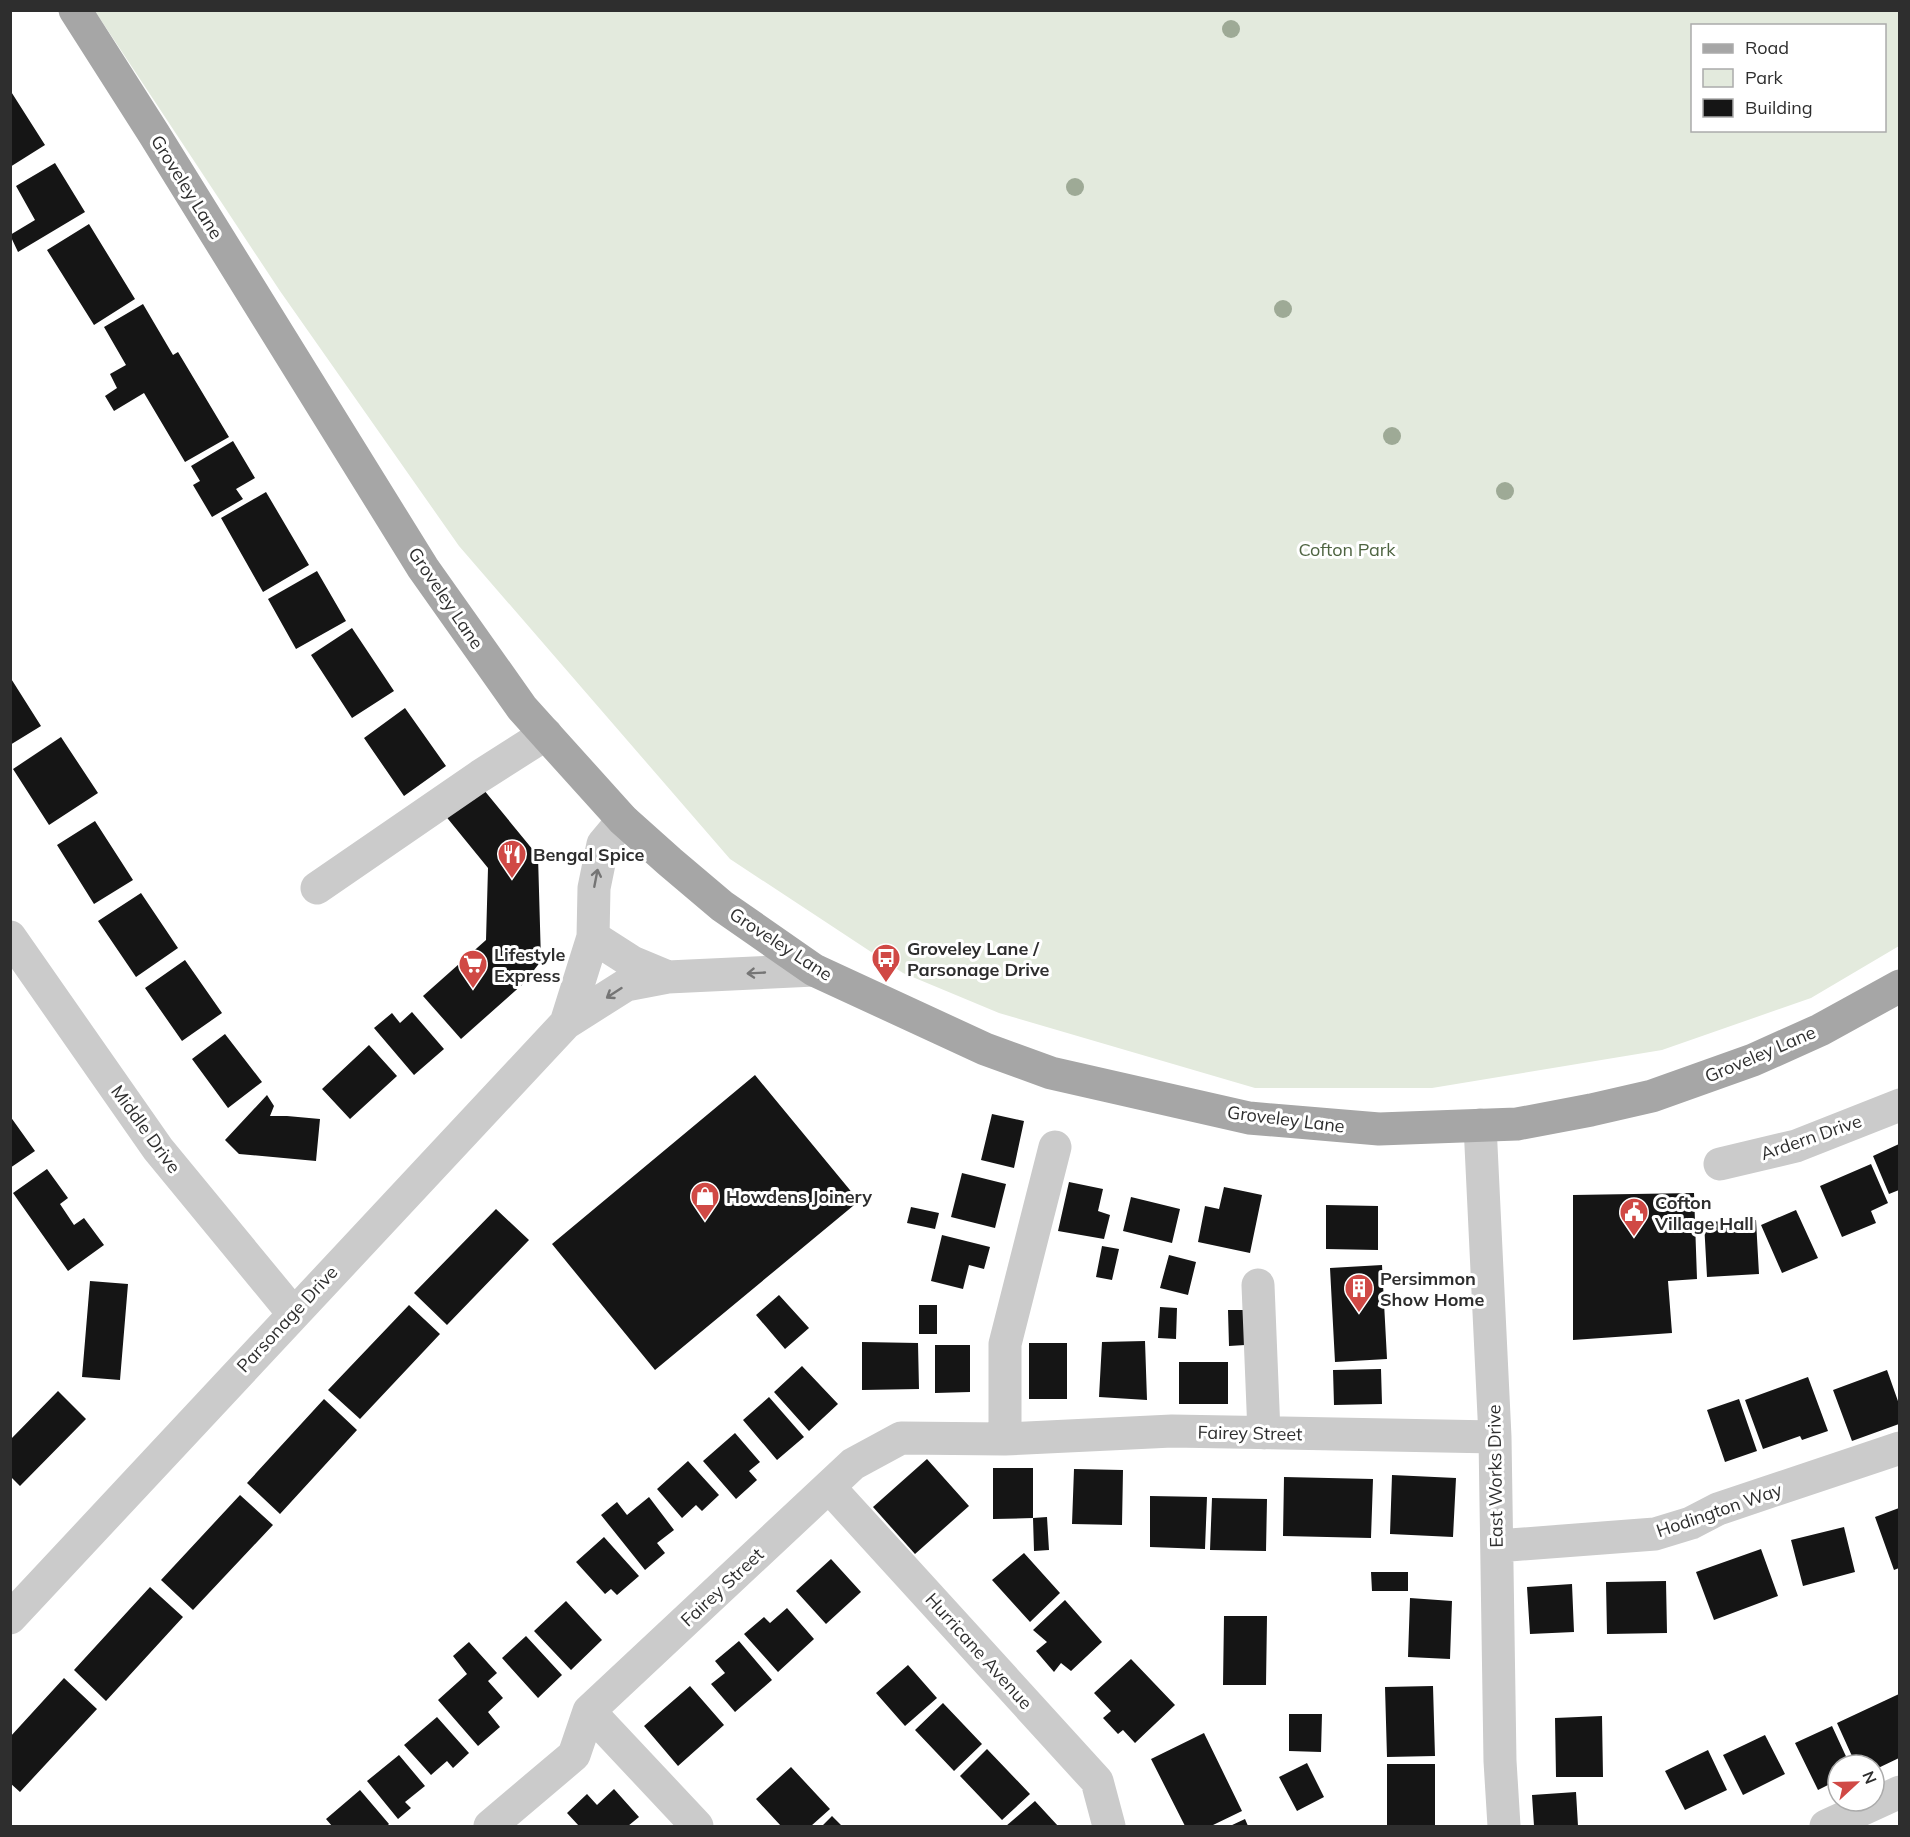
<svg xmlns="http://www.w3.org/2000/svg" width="1910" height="1837" font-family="Mulish,sans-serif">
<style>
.green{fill:#e3eadd;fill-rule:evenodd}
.building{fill:#151515}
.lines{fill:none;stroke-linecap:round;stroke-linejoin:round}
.minor{stroke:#cbcbcb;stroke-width:33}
.major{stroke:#a6a6a6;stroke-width:33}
.tree{fill:#9eaa96}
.oneway{stroke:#757575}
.labels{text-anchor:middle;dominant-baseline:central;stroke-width:6;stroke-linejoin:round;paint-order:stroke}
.street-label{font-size:18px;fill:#2e2e2e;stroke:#fff}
.park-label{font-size:18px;fill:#4e6441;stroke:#fff}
.poi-label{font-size:18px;font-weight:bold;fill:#2e2e2e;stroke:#fff;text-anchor:start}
</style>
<rect width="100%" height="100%" fill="#fff"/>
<!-- green -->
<path class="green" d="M 95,11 L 1899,11 L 1899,946 L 1811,998 L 1662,1050 L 1432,1088 L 1255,1088 L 999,1013 L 903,973 L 730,859 L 459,546 L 280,291 ZM 1692,26 L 1884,26 L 1884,130 L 1692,130 Z"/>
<!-- building -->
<path class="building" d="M 10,90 L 45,145 L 10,167 Z
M 55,163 L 85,212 L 18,252 L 10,235 L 35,220 L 16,186 Z
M 89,224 L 135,299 L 94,325 L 47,250 Z
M 143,304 L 173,355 L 178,352 L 229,437 L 185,462 L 144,393 L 114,411 L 105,396 L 117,388 L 110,374 L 126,365 L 104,327 Z
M 233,441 L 255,478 L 236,489 L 243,499 L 212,517 L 193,485 L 200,481 L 191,466 Z
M 266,492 L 309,565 L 263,592 L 221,518 Z
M 317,571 L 346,621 L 296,649 L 268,599 Z
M 352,628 L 394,691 L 352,718 L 311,655 Z
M 10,677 L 41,726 L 10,745 Z
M 405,708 L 446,766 L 404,796 L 364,738 Z
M 61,737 L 98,793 L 49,825 L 13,769 Z
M 479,784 L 538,856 L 541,961 L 524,983 L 461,1039 L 423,996 L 486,940 L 488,868 L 444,814 Z
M 95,821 L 133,880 L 94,904 L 57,845 Z
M 141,893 L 178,948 L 136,977 L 98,921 Z
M 185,960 L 222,1013 L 182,1041 L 145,988 Z
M 412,1012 L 444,1049 L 414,1075 L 374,1028 L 392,1013 L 400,1023 Z
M 225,1034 L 262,1082 L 228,1108 L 192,1059 Z
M 369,1045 L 397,1076 L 350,1119 L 322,1089 Z
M 755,1075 L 859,1201 L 655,1370 L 552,1244 Z
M 267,1095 L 274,1106 L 270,1116 L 287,1116 L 320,1119 L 316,1161 L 239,1154 L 225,1140 Z
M 992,1114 L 1024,1121 L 1014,1168 L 981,1160 Z
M 10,1116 L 35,1151 L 10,1168 Z
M 1899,1144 L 1899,1190 L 1889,1194 L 1873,1156 Z
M 1871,1164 L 1888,1203 L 1871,1211 L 1876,1223 L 1842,1237 L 1820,1186 Z
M 47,1169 L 68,1198 L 60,1204 L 74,1225 L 84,1218 L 104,1245 L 68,1271 L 13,1193 Z
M 962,1173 L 1006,1184 L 995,1228 L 951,1217 Z
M 1069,1182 L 1103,1189 L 1098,1211 L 1110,1215 L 1104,1239 L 1058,1231 Z
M 1224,1187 L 1262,1195 L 1250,1253 L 1198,1242 L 1205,1206 L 1219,1209 Z
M 1694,1193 L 1697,1279 L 1668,1281 L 1672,1333 L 1573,1340 L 1573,1195 Z
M 1131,1197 L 1180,1209 L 1172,1243 L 1123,1231 Z
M 1326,1205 L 1378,1206 L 1378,1250 L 1326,1249 Z
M 911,1207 L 939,1213 L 935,1229 L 907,1223 Z
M 496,1209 L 529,1240 L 447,1325 L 414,1293 Z
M 1796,1210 L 1818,1258 L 1782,1273 L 1761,1225 Z
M 1756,1220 L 1759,1274 L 1707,1277 L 1704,1222 Z
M 942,1235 L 990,1247 L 984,1269 L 969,1265 L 963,1289 L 931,1281 Z
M 1102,1246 L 1119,1249 L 1112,1280 L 1096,1277 Z
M 1169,1255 L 1196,1262 L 1188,1295 L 1160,1288 Z
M 1382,1265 L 1387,1359 L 1335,1362 L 1330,1268 Z
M 90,1281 L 128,1284 L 120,1380 L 82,1377 Z
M 779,1295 L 809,1328 L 785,1349 L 756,1315 Z
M 409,1305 L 440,1334 L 360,1419 L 328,1390 Z
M 919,1305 L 937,1305 L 937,1334 L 919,1334 Z
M 1160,1307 L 1177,1308 L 1176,1339 L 1158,1338 Z
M 1228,1310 L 1245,1310 L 1245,1345 L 1229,1346 Z
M 1145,1341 L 1147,1400 L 1099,1397 L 1102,1342 Z
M 862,1342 L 918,1343 L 919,1389 L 862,1390 Z
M 1029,1343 L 1067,1343 L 1067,1399 L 1029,1399 Z
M 935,1345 L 970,1345 L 970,1392 L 935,1393 Z
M 1179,1362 L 1228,1362 L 1228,1404 L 1179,1404 Z
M 802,1366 L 838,1404 L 809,1431 L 774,1392 Z
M 1381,1369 L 1382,1404 L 1334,1405 L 1333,1370 Z
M 1887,1370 L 1899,1404 L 1899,1424 L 1852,1441 L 1833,1390 Z
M 1808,1377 L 1828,1431 L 1802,1440 L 1800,1436 L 1763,1449 L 1745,1400 Z
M 58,1391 L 86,1419 L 20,1486 L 10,1476 L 10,1440 Z
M 769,1397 L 804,1437 L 777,1460 L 743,1420 Z
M 324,1399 L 357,1430 L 280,1514 L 247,1483 Z
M 1739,1399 L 1757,1451 L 1725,1462 L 1707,1410 Z
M 735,1433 L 760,1462 L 749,1471 L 757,1480 L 736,1499 L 703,1461 Z
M 927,1459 L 969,1506 L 915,1554 L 873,1507 Z
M 688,1461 L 719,1495 L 702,1511 L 696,1505 L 682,1518 L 657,1489 Z
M 993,1468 L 1033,1468 L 1033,1518 L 1047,1517 L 1049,1550 L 1034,1551 L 1033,1518 L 993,1519 Z
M 1074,1469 L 1123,1470 L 1122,1525 L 1072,1524 Z
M 1392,1475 L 1456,1478 L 1453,1537 L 1390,1534 Z
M 1284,1477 L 1373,1479 L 1371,1538 L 1283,1536 Z
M 240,1495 L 273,1525 L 193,1610 L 161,1580 Z
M 1150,1496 L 1207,1497 L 1205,1549 L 1150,1547 Z
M 649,1497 L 674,1530 L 657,1543 L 665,1553 L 645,1570 L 601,1515 L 617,1502 L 627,1515 Z
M 1212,1498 L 1267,1499 L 1266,1551 L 1210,1550 Z
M 1899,1508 L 1899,1568 L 1894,1570 L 1875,1517 Z
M 1844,1527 L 1855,1572 L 1803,1586 L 1791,1540 Z
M 604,1537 L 639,1576 L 617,1595 L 611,1589 L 605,1594 L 576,1562 Z
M 1761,1549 L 1778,1596 L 1714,1620 L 1696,1572 Z
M 1024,1553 L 1060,1593 L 1030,1622 L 992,1580 Z
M 831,1559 L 861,1592 L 826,1624 L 796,1591 Z
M 1371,1572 L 1408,1572 L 1408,1591 L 1372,1591 Z
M 1666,1581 L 1667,1633 L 1607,1634 L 1606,1582 Z
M 1572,1584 L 1574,1632 L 1530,1634 L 1527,1587 Z
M 150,1587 L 183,1617 L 106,1701 L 74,1670 Z
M 1410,1598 L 1452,1601 L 1450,1659 L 1408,1657 Z
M 1065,1600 L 1102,1642 L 1071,1671 L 1061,1663 L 1054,1672 L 1036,1651 L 1047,1642 L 1033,1630 Z
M 566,1601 L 602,1640 L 571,1670 L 534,1631 Z
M 787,1608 L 814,1639 L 778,1672 L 744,1634 L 764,1617 L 770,1623 Z
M 1224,1616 L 1267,1616 L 1266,1685 L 1223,1685 Z
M 526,1636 L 562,1675 L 538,1698 L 502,1658 Z
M 739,1641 L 772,1680 L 735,1712 L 711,1684 L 725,1673 L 715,1661 Z
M 469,1642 L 497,1673 L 488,1681 L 503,1698 L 488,1712 L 500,1727 L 478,1746 L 438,1700 L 467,1674 L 453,1656 Z
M 1131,1659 L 1175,1705 L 1135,1743 L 1123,1730 L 1118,1734 L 1103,1718 L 1111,1711 L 1094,1693 Z
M 908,1665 L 937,1698 L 905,1726 L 876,1693 Z
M 64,1678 L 97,1709 L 20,1792 L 10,1783 L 10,1737 Z
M 690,1686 L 724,1725 L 678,1766 L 644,1726 Z
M 1433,1686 L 1435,1756 L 1387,1757 L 1385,1687 Z
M 1899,1694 L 1899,1758 L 1874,1770 L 1874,1765 L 1856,1765 L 1837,1723 Z
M 943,1703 L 982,1744 L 954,1771 L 915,1730 Z
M 1289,1714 L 1322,1714 L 1321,1752 L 1289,1751 Z
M 1602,1716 L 1603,1777 L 1556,1777 L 1555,1718 Z
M 437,1717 L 469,1753 L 453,1768 L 447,1761 L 431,1775 L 404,1745 Z
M 1832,1726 L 1850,1765 L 1838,1765 L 1838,1780 L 1818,1790 L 1795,1743 Z
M 1204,1733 L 1242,1811 L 1211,1826 L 1185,1826 L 1151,1759 Z
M 1765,1735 L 1785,1774 L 1743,1795 L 1723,1755 Z
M 987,1749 L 1030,1794 L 1002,1820 L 960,1776 Z
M 1708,1750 L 1727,1790 L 1685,1810 L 1665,1771 Z
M 399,1755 L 425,1786 L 405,1802 L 411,1808 L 398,1819 L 367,1781 Z
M 1307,1763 L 1324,1797 L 1297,1811 L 1279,1777 Z
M 1387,1764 L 1435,1764 L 1435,1826 L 1387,1826 Z
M 791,1767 L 830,1809 L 811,1826 L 781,1826 L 756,1799 Z
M 614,1789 L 639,1817 L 628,1826 L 579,1826 L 567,1813 L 587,1794 L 597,1805 Z
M 360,1790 L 389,1824 L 387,1826 L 332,1826 L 326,1819 Z
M 1576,1792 L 1578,1826 L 1534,1826 L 1532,1795 Z
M 1035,1801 L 1058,1826 L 1006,1826 Z
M 832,1816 L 842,1826 L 822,1826 Z
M 1245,1819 L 1248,1826 L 1230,1826 Z"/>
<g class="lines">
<!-- minor -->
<path class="minor" d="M 317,888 L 480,776 L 546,734
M 10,937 L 158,1149 L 293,1313
M 593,937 L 632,962 L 668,977
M 566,1023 L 593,937 L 594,888 L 603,844 L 623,820
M 1480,1125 L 1495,1437 L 1500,1761 L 1504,1826
M 1720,1164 L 1796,1146 L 1900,1105
M 1258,1285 L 1264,1433
M 1005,1439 L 1005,1344 L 1055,1147
M 829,1487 L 1097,1781 L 1109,1826
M 1497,1546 L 1655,1534 L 1691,1523 L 1718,1509 L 1900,1448
M 10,1618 L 566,1023 L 626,985 L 668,977 L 814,970
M 589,1711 L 697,1826
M 490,1826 L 574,1755 L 589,1711 L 853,1464 L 901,1438 L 1005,1439 L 1172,1431 L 1495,1437
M 1826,1826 L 1900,1792"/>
<!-- major -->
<path class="major" d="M 75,10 L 154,134 L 423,568 L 522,708 L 623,820 L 670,862 L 722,906 L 814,970 L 985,1049 L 1051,1073 L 1249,1118 L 1379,1129 L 1517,1124 L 1591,1110 L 1652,1096 L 1753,1060 L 1820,1030 L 1900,986"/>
</g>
<!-- trees -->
<g class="tree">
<circle cx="1231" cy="29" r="9"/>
<circle cx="1075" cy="187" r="9"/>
<circle cx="1283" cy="309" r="9"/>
<circle cx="1392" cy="436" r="9"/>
<circle cx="1505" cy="491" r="9"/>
</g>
<!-- one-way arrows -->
<defs><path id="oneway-shaft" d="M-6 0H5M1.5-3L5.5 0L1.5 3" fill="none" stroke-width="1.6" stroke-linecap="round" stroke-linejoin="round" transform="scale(1.5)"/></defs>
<g class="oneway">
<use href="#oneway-shaft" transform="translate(596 878) rotate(-79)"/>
<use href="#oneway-shaft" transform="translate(756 973) rotate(177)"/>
<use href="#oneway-shaft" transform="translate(614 993) rotate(147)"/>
</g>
<!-- icons -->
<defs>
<g id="restaurant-pin" transform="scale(1.5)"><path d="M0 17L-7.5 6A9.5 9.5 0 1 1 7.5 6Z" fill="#d04945" stroke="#fff"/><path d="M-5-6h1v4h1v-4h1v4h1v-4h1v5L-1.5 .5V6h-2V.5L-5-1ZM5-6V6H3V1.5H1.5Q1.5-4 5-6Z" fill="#fff"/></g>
<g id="bus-pin" transform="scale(1.5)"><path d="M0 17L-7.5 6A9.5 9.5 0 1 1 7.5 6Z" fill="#d04945" stroke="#fff"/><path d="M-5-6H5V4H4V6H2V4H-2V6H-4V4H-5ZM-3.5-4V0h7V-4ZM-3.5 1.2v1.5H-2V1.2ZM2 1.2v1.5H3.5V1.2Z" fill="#fff"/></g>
<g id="supermarket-pin" transform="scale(1.5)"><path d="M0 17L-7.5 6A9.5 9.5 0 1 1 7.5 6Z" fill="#d04945" stroke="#fff"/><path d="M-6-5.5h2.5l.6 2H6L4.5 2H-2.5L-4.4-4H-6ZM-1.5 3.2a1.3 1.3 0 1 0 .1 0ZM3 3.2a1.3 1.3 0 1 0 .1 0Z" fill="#fff"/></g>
<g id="shop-pin" transform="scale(1.5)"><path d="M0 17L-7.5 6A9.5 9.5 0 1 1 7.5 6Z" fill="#d04945" stroke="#fff"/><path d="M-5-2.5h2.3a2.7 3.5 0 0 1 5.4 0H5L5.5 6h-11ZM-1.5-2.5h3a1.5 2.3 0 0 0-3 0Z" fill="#fff"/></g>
<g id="civic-pin" transform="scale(1.5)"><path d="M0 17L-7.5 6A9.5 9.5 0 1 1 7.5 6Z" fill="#d04945" stroke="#fff"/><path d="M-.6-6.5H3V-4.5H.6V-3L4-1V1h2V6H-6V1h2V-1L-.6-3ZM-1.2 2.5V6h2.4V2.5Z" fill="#fff"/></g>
<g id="building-pin" transform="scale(1.5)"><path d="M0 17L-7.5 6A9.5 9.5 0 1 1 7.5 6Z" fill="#d04945" stroke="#fff"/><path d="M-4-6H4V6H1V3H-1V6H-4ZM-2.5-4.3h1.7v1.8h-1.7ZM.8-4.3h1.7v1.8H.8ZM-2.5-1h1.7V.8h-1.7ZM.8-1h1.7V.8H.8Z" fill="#fff"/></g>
</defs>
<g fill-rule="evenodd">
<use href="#restaurant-pin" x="512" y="854"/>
<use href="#bus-pin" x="886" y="958"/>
<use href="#supermarket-pin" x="473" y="964"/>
<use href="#shop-pin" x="705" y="1196"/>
<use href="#civic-pin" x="1634" y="1212"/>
<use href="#building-pin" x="1359" y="1288"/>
</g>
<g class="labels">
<!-- street labels -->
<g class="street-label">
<text transform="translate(187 187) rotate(58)">Groveley Lane</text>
<text transform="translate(446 598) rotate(56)">Groveley Lane</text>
<text transform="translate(781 944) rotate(33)">Groveley Lane</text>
<text transform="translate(1760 1054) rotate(-23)">Groveley Lane</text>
<text transform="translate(1286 1119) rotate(7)">Groveley Lane</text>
<text transform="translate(146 1129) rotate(54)">Middle Drive</text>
<text transform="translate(1811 1137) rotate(-19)">Ardern Drive</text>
<text transform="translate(287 1319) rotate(-47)">Parsonage Drive</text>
<text transform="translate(1250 1433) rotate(1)">Fairey Street</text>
<text transform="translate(1495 1476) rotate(-91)">East Works Drive</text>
<text transform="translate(1719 1510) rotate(-19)">Hodington Way</text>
<text transform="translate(722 1587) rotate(-43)">Fairey Street</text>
<text transform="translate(979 1651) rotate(48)">Hurricane Avenue</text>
</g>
<!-- park labels -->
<g class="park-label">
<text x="1347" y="549">Cofton Park</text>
</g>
<!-- poi labels -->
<g class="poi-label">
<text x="533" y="854">Bengal Spice</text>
<text x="907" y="948">Groveley Lane /<tspan x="907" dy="21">Parsonage Drive</tspan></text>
<text x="494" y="954">Lifestyle<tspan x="494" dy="21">Express</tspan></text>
<text x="726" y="1196">Howdens Joinery</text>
<text x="1655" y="1202">Cofton<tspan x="1655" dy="21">Village Hall</tspan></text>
<text x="1380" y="1278">Persimmon<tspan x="1380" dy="21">Show Home</tspan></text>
</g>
</g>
<!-- border -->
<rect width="1910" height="1837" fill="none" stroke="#2e2e2e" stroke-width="24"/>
<!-- legend -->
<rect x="1691" y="24" width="195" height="108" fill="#ffffff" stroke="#ababab" stroke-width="1.5"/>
<rect x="1703" y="44" width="30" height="9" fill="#a6a6a6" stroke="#ababab" stroke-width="1.5"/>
<text x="1745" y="54" font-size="18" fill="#2e2e2e">Road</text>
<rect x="1703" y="69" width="30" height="18" fill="#e3eadd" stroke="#ababab" stroke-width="1.5"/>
<text x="1745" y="84" font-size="18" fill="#2e2e2e">Park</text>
<rect x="1703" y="99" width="30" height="18" fill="#151515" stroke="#ababab" stroke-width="1.5"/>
<text x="1745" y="114" font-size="18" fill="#2e2e2e">Building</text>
<!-- north arrow -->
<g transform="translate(1856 1783) rotate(68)"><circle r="28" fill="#ffffff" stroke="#ababab" stroke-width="1.5"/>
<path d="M0-4.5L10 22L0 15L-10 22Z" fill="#d04945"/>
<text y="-9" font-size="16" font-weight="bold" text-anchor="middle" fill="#2e2e2e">N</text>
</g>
</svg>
